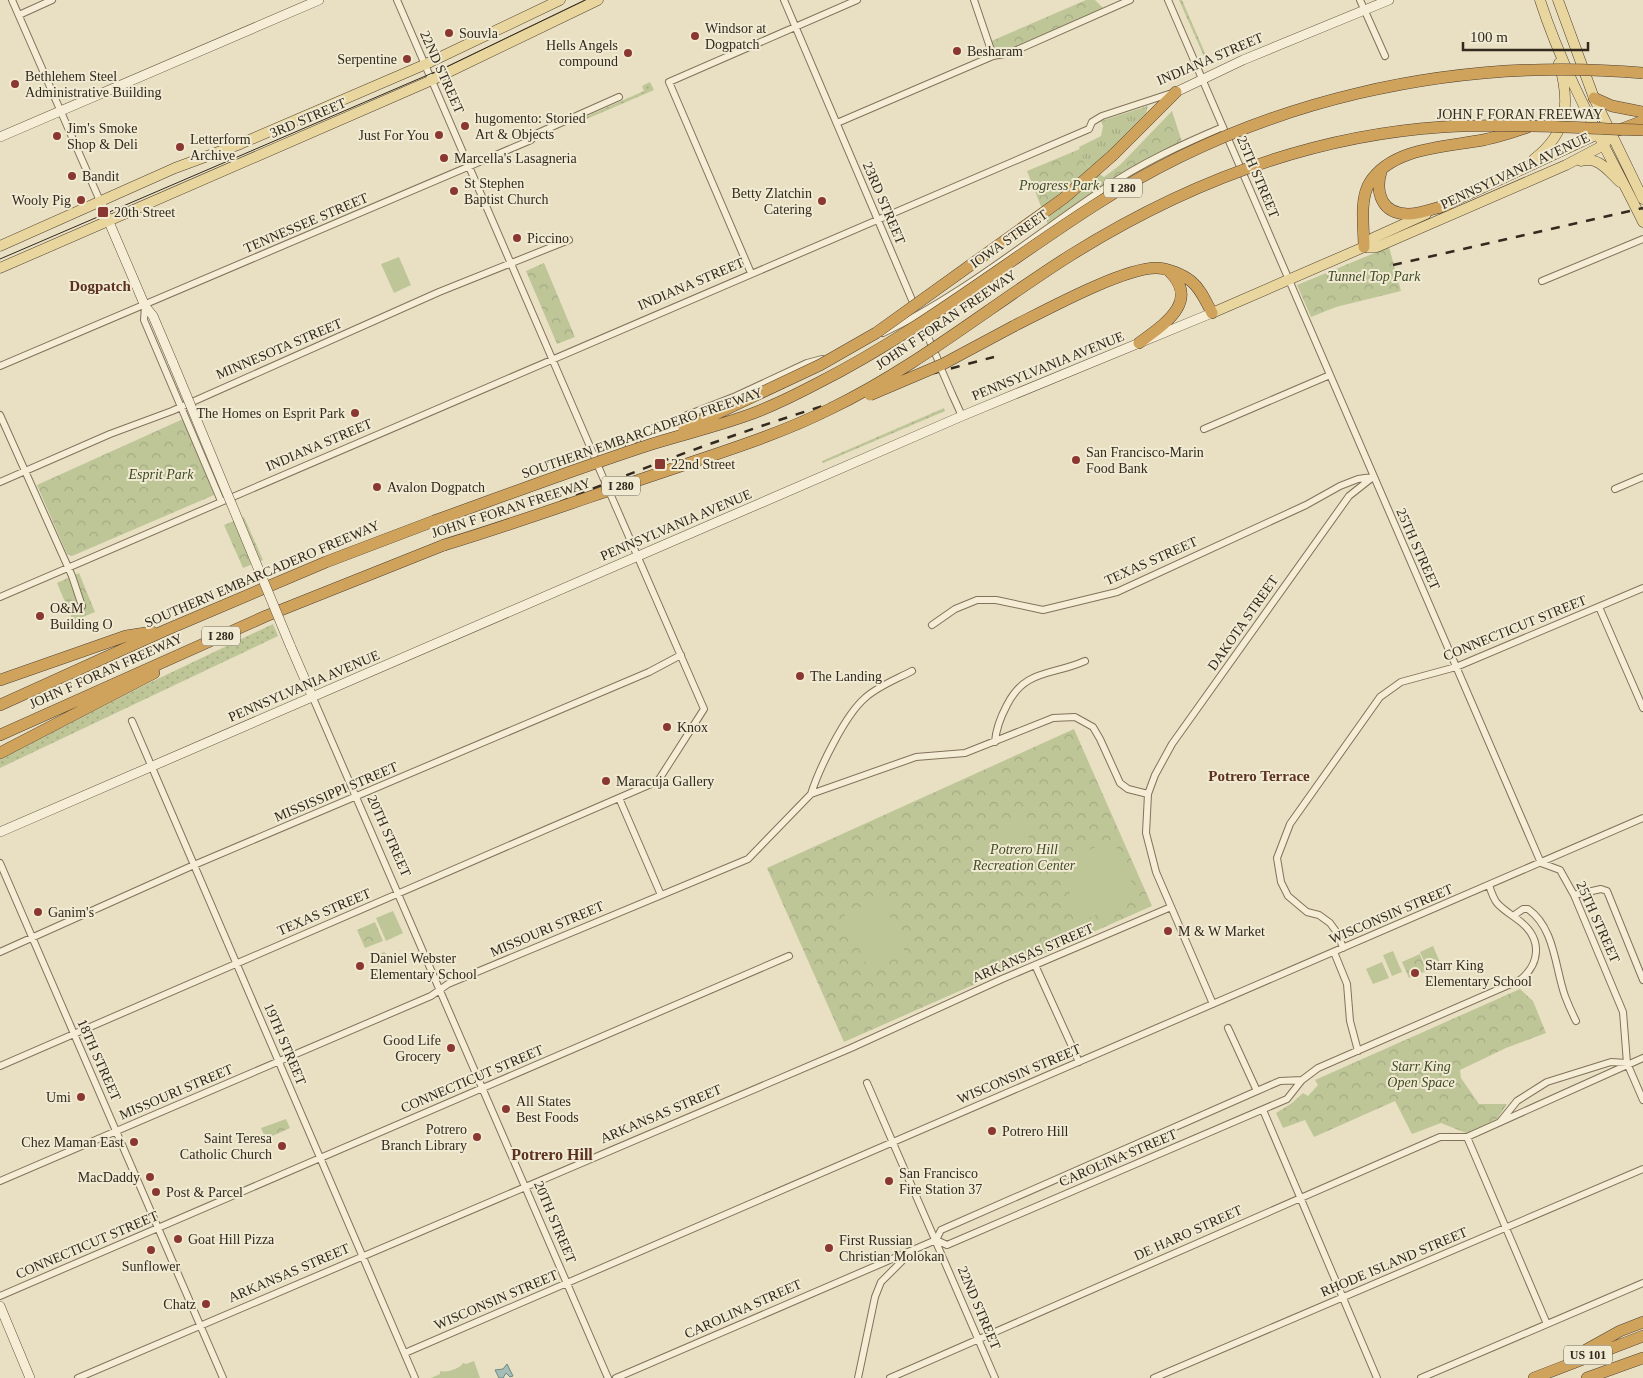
<svg xmlns="http://www.w3.org/2000/svg" width="1643" height="1378" font-family="'Times New Roman',serif">
<style>
.grass{fill:url(#grass-tufts)}
.park{fill:url(#park-crowns)}
.garden{fill:url(#garden-dots)}
.pitch{fill:#bec698}
.water{fill:#a5bcb7;stroke:#6d8984}
.lines{fill:none;stroke-linecap:round;stroke-linejoin:round}
.street-casing{stroke:#81725c;stroke-width:8}
.secondary-casing{stroke:#63533f;stroke-width:10}
.primary-casing{stroke:#4f4030;stroke-width:11}
.highway-casing{stroke:#4f4030;stroke-width:12}
.street{stroke:#f5edd5;stroke-width:6}
.secondary{stroke:#f5edd5;stroke-width:9}
.primary{stroke:#e8d69e;stroke-width:10}
.highway{stroke:#d0a35c;stroke-width:11}
.tram{stroke:#33291e;stroke-width:1}
.rail{stroke:#33291e;stroke-width:2.5;stroke-dasharray:9 9;stroke-linecap:butt}
.street-bridge-casing{stroke:#81725c;stroke-width:8;stroke-linecap:butt}
.secondary-bridge-casing{stroke:#63533f;stroke-width:10;stroke-linecap:butt}
.highway-bridge-casing{stroke:#4f4030;stroke-width:12;stroke-linecap:butt}
.street-bridge{stroke:#f5edd5;stroke-width:6}
.secondary-bridge{stroke:#f5edd5;stroke-width:9}
.highway-bridge{stroke:#d0a35c;stroke-width:11}
.poi-dot{fill:#8a3732;stroke:#f1ead2;stroke-width:2}
.labels{text-anchor:middle;dominant-baseline:central;stroke-width:4;stroke-linejoin:round;paint-order:stroke}
.shield{fill:#f1ead2;stroke:#6c6354;stroke-width:1}
.shield-label{font-size:12px;font-weight:bold;fill:#33291e}
.poi-label{font-size:14px;fill:#33291e;stroke:#f1ead2;text-anchor:start}
.street-label{font-size:14px;fill:#33291e;stroke:#f1ead2}
.park-label{font-size:14px;font-style:italic;fill:#414d27;stroke:#f1ead2}
.neighbourhood-label{font-size:15px;font-weight:bold;fill:#5b3122;stroke:#f1ead2}
.quarter-label{font-size:16px;font-weight:bold;fill:#5b3122;stroke:#f1ead2}
</style>
<defs>
<pattern id="grass-tufts" width="24" height="20" patternUnits="userSpaceOnUse" patternTransform="scale(1.25)"><rect width="24" height="20" fill="#bec698"/><path d="M3 7l-1-3M5 7V3M7 7l1-3M15 17l-1-3M17 17v-4M19 17l1-3" fill="none" stroke="#a4aa83"/></pattern>
<pattern id="park-crowns" width="20" height="18" patternUnits="userSpaceOnUse" patternTransform="scale(1.25)"><rect width="20" height="18" fill="#bec698"/><path d="M2 6a3 3 0 1 1 6 0M12 15a3 3 0 1 1 6 0" fill="none" stroke="#a4aa83"/></pattern>
<pattern id="garden-dots" width="8" height="8" patternUnits="userSpaceOnUse" patternTransform="scale(1.25)"><rect width="8" height="8" fill="#bec698"/><path d="M2 2h.1M6 6h.1" fill="none" stroke="#a4aa83" stroke-width="1.8" stroke-linecap="round"/></pattern>
</defs>
<rect width="100%" height="100%" fill="#e9e0c3"/>
<!-- grass -->
<path class="grass" d="M 1148,106 L 1146,113 L 1092,168 L 1085,164 L 1079,147 L 1101,136 L 1103,126 L 1101,121 Z"/>
<!-- park -->
<path class="park" d="M 1086,0 L 1095,0 L 1103,8 L 1007,51 L 1000,51 L 992,47 L 989,42 Z
M 1172,111 L 1183,145 L 1103,186 L 1048,224 L 1027,171 L 1080,149 L 1085,164 L 1104,177 L 1120,165 Z
M 1389,247 L 1401,291 L 1336,307 L 1311,317 L 1297,285 Z
M 544,263 L 575,337 L 557,344 L 526,271 Z
M 183,419 L 214,495 L 72,556 L 67,554 L 37,485 Z
M 244,517 L 263,560 L 243,568 L 224,525 Z
M 79,573 L 95,612 L 73,621 L 57,583 Z
M 1074,729 L 1152,906 L 844,1042 L 767,868 Z
M 375,922 L 383,941 L 365,948 L 357,930 Z
M 1420,954 L 1426,971 L 1409,978 L 1402,962 Z
M 1520,989 L 1533,1001 L 1546,1033 L 1506,1048 L 1460,1070 L 1461,1078 L 1479,1104 L 1507,1104 L 1497,1119 L 1466,1133 L 1441,1123 L 1412,1134 L 1395,1101 L 1314,1137 L 1305,1120 L 1283,1128 L 1276,1113 L 1292,1103 L 1303,1093 L 1308,1096 L 1318,1085 L 1315,1080 Z
M 286,1119 L 290,1128 L 266,1139 L 261,1128 Z"/>
<!-- garden -->
<path class="garden" d="M 1179,0 L 1182,0 L 1208,60 L 1206,61 Z
M 650,82 L 654,90 L 575,124 L 574,122 L 644,91 L 642,86 Z
M 944,408 L 945,411 L 823,463 L 822,461 Z
M 273,624 L 278,636 L 0,768 L 0,759 L 147,684 Z"/>
<!-- pitch -->
<path class="pitch" d="M 399,257 L 411,285 L 394,293 L 381,264 Z
M 1022,820 C 1037,853 1033,860 1001,876 L 985,841 L 987,835 Z
M 1113,839 L 1136,893 L 1133,899 L 1079,922 C 1060,871 1062,860 1113,839 Z
M 882,898 L 906,954 L 869,970 L 844,914 Z
M 393,911 L 403,933 L 386,941 L 376,918 Z
M 1433,946 L 1442,967 L 1429,972 L 1420,952 Z
M 1393,951 L 1402,972 L 1392,976 L 1383,955 Z
M 384,952 L 391,958 L 378,965 L 377,956 Z
M 1382,962 L 1389,978 L 1373,984 L 1366,969 Z
M 474,1361 L 480,1378 L 431,1378 L 440,1374 L 440,1371 C 446,1373 460,1369 463,1363 L 466,1364 Z"/>
<!-- water -->
<path class="water" d="M 507,1364 L 513,1376 L 510,1377 L 506,1373 L 503,1378 L 499,1378 L 495,1370 L 503,1369 Z"/>
<g class="lines">
<!-- street casing -->
<g class="street-casing">
<path id="street" d="M 12,0 L 100,201
M 397,0 L 598,465
M 784,0 L 915,307
M 974,0 L 993,56
M 1168,0 L 1541,863 L 1560,870 L 1574,895 L 1623,1012 L 1627,1063 L 1643,1100
M 1360,0 L 1385,56
M 19,15 L 52,0
M 837,123 L 993,56 L 1010,53 L 1130,0
M 751,273 L 669,82 L 857,0
M 1542,281 L 1643,239
M 145,306 L 144,320 L 221,501
M 921,321 L 938,360
M 883,333 C 963,295 1032,237 1105,188 C 1141,163 1183,144 1223,127
M 0,366 L 531,140 L 538,133 L 619,97
M 952,394 L 962,416
M 0,415 L 72,576 L 82,606
M 1204,429 L 1330,375
M 644,441 L 686,426
M 629,446 L 636,437 L 646,431 L 736,396 L 807,363 L 822,359
M 0,482 L 110,434 L 172,411 L 439,292 L 569,240
M 1615,489 L 1643,477
M 0,597 L 1089,129 L 1092,122 L 1102,116 L 1172,93
M 1599,607 L 1643,708
M 932,625 L 955,609 L 977,600 L 996,600 L 1043,610 L 1117,592 L 1306,505 L 1340,486 L 1358,479 L 1372,477
M 313,698 L 608,1378
M 132,721 L 415,1378
M 995,742 C 996,728 1000,718 1007,705 C 1025,669 1051,676 1085,661
M 811,794 C 819,769 845,715 865,698 C 878,686 897,679 912,671
M 619,798 L 661,895
M 0,863 L 223,1378
M 1574,895 L 1601,889 L 1607,891 L 1643,980
M 1513,916 L 1523,909 L 1528,909 C 1555,928 1555,968 1565,996 C 1568,1004 1572,1013 1576,1021
M 1343,948 L 1338,934 L 1330,923 L 1319,915 L 1307,912 L 1288,896 L 1281,882 L 1277,858 L 1290,824 L 1380,697 L 1401,682 L 1456,667 L 1643,588
M 0,952 L 194,865 L 649,672 L 681,655
M 1334,952 L 1347,984 L 1350,1021 L 1358,1051
M 1035,965 L 1079,1062
M 1213,1004 L 1156,872 L 1146,833 L 1148,794 L 1155,775 L 1172,744 L 1349,496 L 1373,477
M 1228,1028 L 1257,1091
M 0,1066 L 658,781 L 704,709 L 616,507
M 867,1083 L 995,1378
M 1263,1110 L 1377,1378
M 1500,1122 L 1517,1101 L 1547,1082 L 1611,1062 L 1627,1063
M 1467,1137 L 1547,1324
M 0,1181 L 431,996 L 448,984 L 748,859 L 811,794 L 916,757 L 965,753 L 1053,718 L 1075,717 L 1093,727 L 1100,739 L 1120,783 L 1128,789 L 1148,794
M 936,1240 L 947,1245 L 1287,1099 L 1302,1080 L 1318,1068 L 1520,980 C 1540,964 1542,940 1522,923 C 1514,916 1504,911 1497,903 C 1493,898 1491,891 1489,885
M 0,1296 L 789,956
M 405,1353 L 1643,818
M 78,1378 L 851,1048 L 1002,979 L 1171,907
M 616,1378 L 936,1240 L 941,1230 L 1257,1091 L 1280,1081 L 1302,1080
M 858,1378 L 875,1297 L 881,1282 L 911,1252
M 890,1378 L 1440,1137 L 1467,1137 L 1643,1058
M 1154,1378 L 1643,1169
M 1421,1378 L 1643,1283"/>
</g>
<!-- secondary casing -->
<g class="secondary-casing">
<path id="secondary" d="M 1176,92 L 1243,60 L 1389,0
M 0,137 L 319,0
M 100,201 L 145,306 L 153,316 L 173,363
M 290,645 L 313,698
M 0,832 L 962,416 L 1212,313
M 0,1306 L 30,1378"/>
</g>
<!-- primary casing -->
<g class="primary-casing">
<path id="primary" d="M 1540,0 C 1565,78 1607,149 1643,222
M 1558,0 L 1594,98 L 1643,199
M 1534,159 C 1569,132 1570,102 1559,63
M 1581,161 C 1599,156 1608,171 1620,182
M 1439,208 L 1598,134 L 1611,133
M 0,246 L 175,168 L 240,144 L 426,64 L 560,0
M 1364,247 L 1377,247 L 1566,165 L 1604,145 L 1612,133
M 0,268 L 432,80 L 598,0
M 1212,313 L 1364,247 L 1373,238 L 1426,214"/>
</g>
<!-- highway casing -->
<g class="highway-casing">
<path id="highway" d="M 1594,98 L 1612,106 L 1643,112
M 1619,130 L 1643,121
M 1113,155 L 1176,92
M 1381,172 C 1375,193 1382,214 1408,214 C 1420,214 1435,208 1447,205
M 1364,247 C 1364,228 1359,199 1370,182 C 1393,147 1447,147 1483,140 C 1498,137 1513,132 1528,127
M 1014,326 C 1046,310 1123,268 1156,268 C 1167,268 1182,274 1191,281 C 1201,289 1206,302 1212,313
M 1139,343 C 1163,325 1201,302 1169,271
M 0,680 L 126,636 L 152,632
M 0,705 L 166,630 L 326,562 L 434,521
M 0,735 L 266,616 L 444,545
M 0,753 L 154,673
M 1584,1351 L 1620,1331 L 1643,1322
M 1534,1378 L 1643,1336
M 1587,1378 L 1643,1358"/>
</g>
<!-- street -->
<use href="#street" class="street"/>
<!-- secondary -->
<use href="#secondary" class="secondary"/>
<!-- primary -->
<use href="#primary" class="primary"/>
<!-- highway -->
<use href="#highway" class="highway"/>
<!-- tram -->
<path class="tram" d="M 0,259 L 444,68 L 585,0"/>
<!-- rail -->
<path class="rail" d="M 1393,265 L 1643,208
M 510,524 C 667,454 828,400 994,357"/>
<!-- street-bridge casing -->
<g class="street-bridge-casing">
<path id="street-bridge" d="M 939,364 L 952,394
M 598,466 L 616,507"/>
</g>
<!-- secondary-bridge casing -->
<g class="secondary-bridge-casing">
<path id="secondary-bridge" d="M 173,363 L 290,645"/>
</g>
<!-- highway-bridge casing -->
<g class="highway-bridge-casing">
<path id="highway-bridge" d="M 870,395 L 943,364 L 1014,326
M 684,429 L 820,365 L 876,333 L 1064,198 L 1113,155
M 434,521 C 506,495 578,468 652,444 C 687,433 724,425 759,411 C 779,403 799,393 818,383 C 917,333 1003,264 1095,205 C 1257,100 1452,56 1643,73
M 444,545 C 517,523 588,497 660,473 C 718,453 776,436 830,409 C 917,367 990,306 1071,255 C 1183,185 1308,136 1442,127 C 1508,123 1576,128 1643,130"/>
</g>
<!-- street-bridge -->
<use href="#street-bridge" class="street-bridge"/>
<!-- secondary-bridge -->
<use href="#secondary-bridge" class="secondary-bridge"/>
<!-- highway-bridge -->
<use href="#highway-bridge" class="highway-bridge"/>
</g>
<!-- markers -->
<g class="poi-dot">
<circle cx="449" cy="33" r="5"/>
<circle cx="695" cy="36" r="5"/>
<circle cx="957" cy="51" r="5"/>
<circle cx="628" cy="53" r="5"/>
<circle cx="407" cy="59" r="5"/>
<circle cx="15" cy="84" r="5"/>
<circle cx="465" cy="126" r="5"/>
<circle cx="439" cy="135" r="5"/>
<circle cx="57" cy="136" r="5"/>
<circle cx="180" cy="147" r="5"/>
<circle cx="444" cy="158" r="5"/>
<circle cx="72" cy="176" r="5"/>
<circle cx="454" cy="191" r="5"/>
<circle cx="81" cy="200" r="5"/>
<circle cx="822" cy="201" r="5"/>
<rect x="97" y="206" width="12" height="12" rx="2.5"/>
<circle cx="517" cy="238" r="5"/>
<circle cx="355" cy="413" r="5"/>
<circle cx="1076" cy="460" r="5"/>
<rect x="654" y="458" width="12" height="12" rx="2.5"/>
<circle cx="377" cy="487" r="5"/>
<circle cx="40" cy="616" r="5"/>
<circle cx="800" cy="676" r="5"/>
<circle cx="667" cy="727" r="5"/>
<circle cx="606" cy="781" r="5"/>
<circle cx="38" cy="912" r="5"/>
<circle cx="1168" cy="931" r="5"/>
<circle cx="360" cy="966" r="5"/>
<circle cx="1415" cy="973" r="5"/>
<circle cx="451" cy="1048" r="5"/>
<circle cx="81" cy="1097" r="5"/>
<circle cx="506" cy="1109" r="5"/>
<circle cx="992" cy="1131" r="5"/>
<circle cx="477" cy="1137" r="5"/>
<circle cx="134" cy="1142" r="5"/>
<circle cx="282" cy="1146" r="5"/>
<circle cx="150" cy="1177" r="5"/>
<circle cx="889" cy="1181" r="5"/>
<circle cx="156" cy="1192" r="5"/>
<circle cx="178" cy="1239" r="5"/>
<circle cx="829" cy="1248" r="5"/>
<circle cx="151" cy="1250" r="5"/>
<circle cx="206" cy="1304" r="5"/>
</g>
<g class="labels">
<!-- shield labels -->
<g class="shield">
<rect x="1104" y="178.5" width="38" height="19" rx="4"/>
<rect x="602" y="476.5" width="38" height="19" rx="4"/>
<rect x="202" y="626.5" width="38" height="19" rx="4"/>
<rect x="1564" y="1345.5" width="48" height="19" rx="4"/>
</g>
<g class="shield-label">
<text x="1123" y="188">I 280</text>
<text x="621" y="486">I 280</text>
<text x="221" y="636">I 280</text>
<text x="1588" y="1355">US 101</text>
</g>
<!-- poi labels -->
<g class="poi-label">
<text x="705" y="28">Windsor at<tspan x="705" dy="16">Dogpatch</tspan></text>
<text x="459" y="33">Souvla</text>
<text x="618" y="45" text-anchor="end">Hells Angels<tspan x="618" dy="16">compound</tspan></text>
<text x="967" y="51">Besharam</text>
<text x="397" y="59" text-anchor="end">Serpentine</text>
<text x="25" y="76">Bethlehem Steel<tspan x="25" dy="16">Administrative Building</tspan></text>
<text x="475" y="118">hugomento: Storied<tspan x="475" dy="16">Art &amp; Objects</tspan></text>
<text x="67" y="128">Jim's Smoke<tspan x="67" dy="16">Shop &amp; Deli</tspan></text>
<text x="429" y="135" text-anchor="end">Just For You</text>
<text x="190" y="139">Letterform<tspan x="190" dy="16">Archive</tspan></text>
<text x="454" y="158">Marcella's Lasagneria</text>
<text x="82" y="176">Bandit</text>
<text x="464" y="183">St Stephen<tspan x="464" dy="16">Baptist Church</tspan></text>
<text x="812" y="193" text-anchor="end">Betty Zlatchin<tspan x="812" dy="16">Catering</tspan></text>
<text x="71" y="200" text-anchor="end">Wooly Pig</text>
<text x="114" y="212">20th Street</text>
<text x="527" y="238">Piccino</text>
<text x="345" y="413" text-anchor="end">The Homes on Esprit Park</text>
<text x="1086" y="452">San Francisco-Marin<tspan x="1086" dy="16">Food Bank</tspan></text>
<text x="671" y="464">22nd Street</text>
<text x="387" y="487">Avalon Dogpatch</text>
<text x="50" y="608">O&amp;M<tspan x="50" dy="16">Building O</tspan></text>
<text x="810" y="676">The Landing</text>
<text x="677" y="727">Knox</text>
<text x="616" y="781">Maracuja Gallery</text>
<text x="48" y="912">Ganim's</text>
<text x="1178" y="931">M &amp; W Market</text>
<text x="370" y="958">Daniel Webster<tspan x="370" dy="16">Elementary School</tspan></text>
<text x="1425" y="965">Starr King<tspan x="1425" dy="16">Elementary School</tspan></text>
<text x="441" y="1040" text-anchor="end">Good Life<tspan x="441" dy="16">Grocery</tspan></text>
<text x="71" y="1097" text-anchor="end">Umi</text>
<text x="516" y="1101">All States<tspan x="516" dy="16">Best Foods</tspan></text>
<text x="467" y="1129" text-anchor="end">Potrero<tspan x="467" dy="16">Branch Library</tspan></text>
<text x="1002" y="1131">Potrero Hill</text>
<text x="272" y="1138" text-anchor="end">Saint Teresa<tspan x="272" dy="16">Catholic Church</tspan></text>
<text x="124" y="1142" text-anchor="end">Chez Maman East</text>
<text x="899" y="1173">San Francisco<tspan x="899" dy="16">Fire Station 37</tspan></text>
<text x="140" y="1177" text-anchor="end">MacDaddy</text>
<text x="166" y="1192">Post &amp; Parcel</text>
<text x="188" y="1239">Goat Hill Pizza</text>
<text x="839" y="1240">First Russian<tspan x="839" dy="16">Christian Molokan</tspan></text>
<text x="151" y="1266" text-anchor="middle">Sunflower</text>
<text x="196" y="1304" text-anchor="end">Chatz</text>
</g>
<!-- street labels -->
<g class="street-label">
<text transform="translate(1210 59) rotate(-23)">INDIANA STREET</text>
<text transform="translate(442 72) rotate(66)">22ND STREET</text>
<text x="1520" y="114">JOHN F FORAN FREEWAY</text>
<text transform="translate(308 118) rotate(-23)">3RD STREET</text>
<text transform="translate(1515 171) rotate(-25)">PENNSYLVANIA AVENUE</text>
<text transform="translate(1258 177) rotate(67)">25TH STREET</text>
<text transform="translate(884 203) rotate(67)">23RD STREET</text>
<text transform="translate(306 223) rotate(-23)">TENNESSEE STREET</text>
<text transform="translate(1009 239) rotate(-35)">IOWA STREET</text>
<text transform="translate(691 284) rotate(-23)">INDIANA STREET</text>
<text transform="translate(946 320) rotate(-34)">JOHN F FORAN FREEWAY</text>
<text transform="translate(279 349) rotate(-23)">MINNESOTA STREET</text>
<text transform="translate(1048 366) rotate(-22)">PENNSYLVANIA AVENUE</text>
<text transform="translate(642 433) rotate(-19)">SOUTHERN EMBARCADERO FREEWAY</text>
<text transform="translate(319 445) rotate(-23)">INDIANA STREET</text>
<text transform="translate(511 508) rotate(-18)">JOHN F FORAN FREEWAY</text>
<text transform="translate(676 525) rotate(-23)">PENNSYLVANIA AVENUE</text>
<text transform="translate(1418 549) rotate(66)">25TH STREET</text>
<text transform="translate(1151 561) rotate(-24)">TEXAS STREET</text>
<text transform="translate(262 574) rotate(-23)">SOUTHERN EMBARCADERO FREEWAY</text>
<text transform="translate(1243 623) rotate(-55)">DAKOTA STREET</text>
<text transform="translate(1515 628) rotate(-22)">CONNECTICUT STREET</text>
<text transform="translate(106 671) rotate(-24)">JOHN F FORAN FREEWAY</text>
<text transform="translate(304 686) rotate(-23)">PENNSYLVANIA AVENUE</text>
<text transform="translate(336 792) rotate(-23)">MISSISSIPPI STREET</text>
<text transform="translate(389 836) rotate(66)">20TH STREET</text>
<text transform="translate(324 912) rotate(-23)">TEXAS STREET</text>
<text transform="translate(1391 914) rotate(-23)">WISCONSIN STREET</text>
<text transform="translate(1598 922) rotate(66)">25TH STREET</text>
<text transform="translate(547 929) rotate(-23)">MISSOURI STREET</text>
<text transform="translate(1033 953) rotate(-23)">ARKANSAS STREET</text>
<text transform="translate(285 1044) rotate(67)">19TH STREET</text>
<text transform="translate(99 1060) rotate(66)">18TH STREET</text>
<text transform="translate(1019 1074) rotate(-23)">WISCONSIN STREET</text>
<text transform="translate(472 1079) rotate(-23)">CONNECTICUT STREET</text>
<text transform="translate(176 1092) rotate(-23)">MISSOURI STREET</text>
<text transform="translate(661 1114) rotate(-23)">ARKANSAS STREET</text>
<text transform="translate(1118 1158) rotate(-23)">CAROLINA STREET</text>
<text transform="translate(555 1222) rotate(67)">20TH STREET</text>
<text transform="translate(1188 1233) rotate(-24)">DE HARO STREET</text>
<text transform="translate(87 1245) rotate(-23)">CONNECTICUT STREET</text>
<text transform="translate(1394 1262) rotate(-23)">RHODE ISLAND STREET</text>
<text transform="translate(289 1273) rotate(-23)">ARKANSAS STREET</text>
<text transform="translate(496 1300) rotate(-23)">WISCONSIN STREET</text>
<text transform="translate(979 1308) rotate(67)">22ND STREET</text>
<text transform="translate(743 1309) rotate(-24)">CAROLINA STREET</text>
</g>
<!-- park labels -->
<g class="park-label">
<text x="1059" y="185">Progress Park</text>
<text x="1374" y="276">Tunnel Top Park</text>
<text x="161" y="474">Esprit Park</text>
<text x="1024" y="849">Potrero Hill<tspan x="1024" dy="16">Recreation Center</tspan></text>
<text x="1421" y="1066">Starr King<tspan x="1421" dy="16">Open Space</tspan></text>
</g>
<!-- neighbourhood labels -->
<g class="neighbourhood-label">
<text x="100" y="286">Dogpatch</text>
<text x="1259" y="776">Potrero Terrace</text>
</g>
<!-- quarter labels -->
<g class="quarter-label">
<text x="552" y="1154">Potrero Hill</text>
</g>
</g>
<!-- scale -->
<path d="M1463 42v8h125v-8" fill="none" stroke="#33291e" stroke-width="2.5"/>
<text x="1470" y="42" font-size="15" fill="#33291e" stroke="#f1ead2" stroke-width="4" paint-order="stroke">100 m</text>
</svg>
